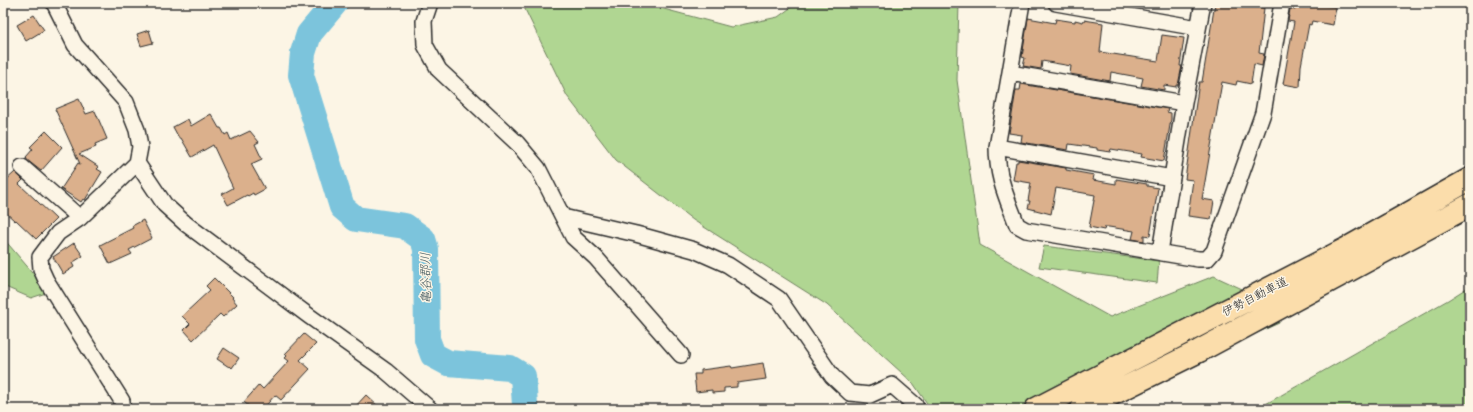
<svg xmlns="http://www.w3.org/2000/svg" width="1473" height="412" font-family="Pangolin,'Klee One',sans-serif">
<style>
.green{fill:#b0d692;stroke:#6e805e}
.lines{fill:none;stroke-linecap:round;stroke-linejoin:round}
.river{stroke:#7cc4dc;stroke-width:26}
.building{fill:#dbb08c;stroke:#2b2b2b}
.minor-casing{stroke:#2b2b2b;stroke-width:18}
.motorway-casing{stroke:#2b2b2b;stroke-width:25}
.minor{stroke:#fcf5e5;stroke-width:15}
.motorway{stroke:#fbddab;stroke-width:22}
.labels{text-anchor:middle;dominant-baseline:central;stroke-width:3;stroke-linejoin:round;paint-order:stroke}
.street-label{font-size:12px;fill:#2b2b2b;stroke:#fcf5e5}
.water-label{font-size:13px;font-style:italic;fill:#435960;stroke:#fcf5e5}
</style>
<rect width="100%" height="100%" fill="#fcf5e5"/>
<filter id="ink" filterUnits="userSpaceOnUse"><feTurbulence type="fractalNoise" baseFrequency=".025" numOctaves="2"/><feDisplacementMap in="SourceGraphic" scale="8" xChannelSelector="R" yChannelSelector="G"/><feConvolveMatrix kernelMatrix="1 2 1 2 8 2 1 2 1" color-interpolation-filters="sRGB"/></filter>
<g filter="url(#ink)">
<!-- green -->
<path class="green" d="M 522,3 L 656,3 L 660,8 L 731,27 L 778,17 L 797,3 L 959,3 L 957,80 L 980,245 L 1110,317 L 1214,276 L 1279,306 L 1279,323 L 1088,409 L 931,409 L 913,383 L 827,305 L 693,220 L 616,160 L 567,96 Z
M 3,238 L 49,292 L 31,298 L 3,286 Z
M 1044,246 L 1159,261 L 1157,283 L 1039,267 Z
M 1470,286 L 1470,409 L 1257,409 L 1448,300 Z"/>
<g class="lines">
<!-- river -->
<path class="river" d="M 335,3 L 309,34 L 303,53 L 301,75 L 342,207 L 356,219 L 405,226 L 423,239 L 426,249 L 427,339 L 433,355 L 448,363 L 510,368 L 523,376 L 525,405 L 526,409"/>
</g>
<!-- building -->
<path class="building" d="M 1215,3 L 1231,3 L 1264,8 L 1259,53 L 1264,54 L 1262,66 L 1254,64 L 1251,84 L 1237,81 L 1236,85 L 1222,82 L 1202,199 L 1214,201 L 1211,219 L 1188,216 L 1193,180 L 1185,179 L 1199,82 L 1202,82 Z
M 1296,3 L 1309,3 L 1336,7 L 1333,25 L 1312,21 L 1311,25 L 1309,24 L 1301,66 L 1300,87 L 1283,84 L 1294,22 L 1288,21 L 1290,9 L 1295,10 Z
M 34,15 L 44,30 L 26,41 L 17,25 Z
M 1028,18 L 1055,23 L 1056,19 L 1075,22 L 1075,20 L 1083,22 L 1084,20 L 1103,23 L 1100,52 L 1158,61 L 1162,35 L 1184,38 L 1180,66 L 1182,66 L 1178,85 L 1176,85 L 1176,87 L 1164,85 L 1164,90 L 1141,86 L 1143,78 L 1111,72 L 1110,81 L 1070,74 L 1071,66 L 1042,61 L 1041,69 L 1023,66 L 1025,58 L 1022,57 Z
M 149,30 L 153,43 L 141,46 L 137,34 Z
M 1021,84 L 1168,109 L 1167,112 L 1171,113 L 1171,119 L 1164,161 L 1141,157 L 1142,154 L 1111,149 L 1110,152 L 1097,150 L 1097,148 L 1069,144 L 1068,150 L 1021,142 L 1022,135 L 1009,133 L 1016,90 L 1020,90 Z
M 79,99 L 86,114 L 95,111 L 107,139 L 95,144 L 96,147 L 79,154 L 99,167 L 97,169 L 102,172 L 85,200 L 83,199 L 81,202 L 61,189 L 78,163 L 80,164 L 55,109 Z
M 211,114 L 219,128 L 221,128 L 225,135 L 228,133 L 231,140 L 250,131 L 259,142 L 255,144 L 262,159 L 251,164 L 265,189 L 254,195 L 253,193 L 248,196 L 247,195 L 228,205 L 222,194 L 233,188 L 213,145 L 192,157 L 181,138 L 179,138 L 173,127 L 188,119 L 191,126 Z
M 46,131 L 62,147 L 41,171 L 27,160 L 26,157 L 33,149 L 30,147 Z
M 1018,160 L 1066,168 L 1066,170 L 1094,175 L 1093,180 L 1116,184 L 1116,179 L 1147,184 L 1147,186 L 1158,188 L 1150,236 L 1144,235 L 1144,241 L 1132,239 L 1134,231 L 1109,227 L 1105,227 L 1104,230 L 1089,227 L 1095,195 L 1056,188 L 1051,214 L 1028,208 L 1030,201 L 1028,201 L 1031,183 L 1013,180 L 1016,162 L 1018,162 Z
M 15,172 L 23,180 L 19,184 L 56,219 L 36,239 L 16,220 L 15,221 L 3,210 L 3,183 Z
M 143,220 L 152,238 L 129,250 L 132,254 L 110,264 L 100,245 L 133,228 L 132,226 Z
M 74,243 L 83,256 L 72,263 L 74,267 L 63,274 L 53,257 Z
M 214,278 L 233,297 L 232,298 L 237,304 L 223,317 L 220,314 L 193,340 L 184,330 L 190,324 L 182,316 L 210,290 L 206,286 Z
M 304,334 L 316,344 L 300,360 L 310,369 L 281,400 L 275,395 L 263,409 L 252,409 L 244,402 L 259,385 L 263,389 L 289,361 L 285,358 L 287,356 L 285,354 Z
M 224,348 L 239,358 L 232,368 L 230,366 L 229,367 L 217,359 Z
M 763,363 L 766,379 L 737,383 L 737,387 L 724,388 L 724,392 L 712,393 L 712,390 L 696,392 L 694,374 L 701,374 L 701,370 L 731,366 L 732,368 Z
M 366,395 L 381,409 L 353,409 Z"/>
<g class="lines">
<!-- minor casing -->
<g class="minor-casing">
<path id="minor" d="M 54,3 L 75,45 L 126,102 L 137,130 L 140,147 L 137,163 L 80,218 L 58,233 L 40,257 L 41,269 L 46,280 L 122,401 L 122,409
M 430,3 L 424,21 L 425,45 L 439,70 L 517,143 L 538,168 L 573,237 L 596,258 L 681,355
M 1022,3 L 997,147 C 997,178 1007,198 1017,225 L 1026,230 L 1198,259 L 1207,259 L 1214,251 L 1263,113 L 1282,3
M 1056,3 L 1198,28
M 1010,73 L 1184,103
M 997,147 L 1172,178
M 137,163 L 165,205 L 186,224 L 309,316 L 386,371 L 430,409
M 22,167 L 80,218
M 563,217 L 636,234 L 694,250 L 728,265 L 779,299 L 832,376 L 850,393 L 870,395 L 892,385 L 915,405 L 917,409
M 1160,252 L 1184,103 L 1203,3"/>
</g>
<!-- motorway casing -->
<g class="motorway-casing">
<path id="motorway" d="M 1036,409 L 1346,249 L 1470,179
M 1082,409 L 1199,351 L 1470,205"/>
</g>
<!-- minor -->
<use href="#minor" class="minor"/>
<!-- motorway -->
<use href="#motorway" class="motorway"/>
</g>
</g>
<g class="labels">
<!-- street labels -->
<g class="street-label">
<text transform="translate(1255 297) rotate(-27)">伊勢自動車道</text>
</g>
<!-- water labels -->
<g class="water-label">
<text transform="translate(426 278) rotate(-91)">亀谷郡川</text>
</g>
</g>
<!-- margin -->
<rect width="1473" height="412" fill="none" stroke="#fcf5e5" stroke-width="16"/>
<rect x="8" y="8" width="1457" height="396" fill="none" stroke="#2b2b2b" stroke-width="1.5" filter="url(#ink)"/>
</svg>
